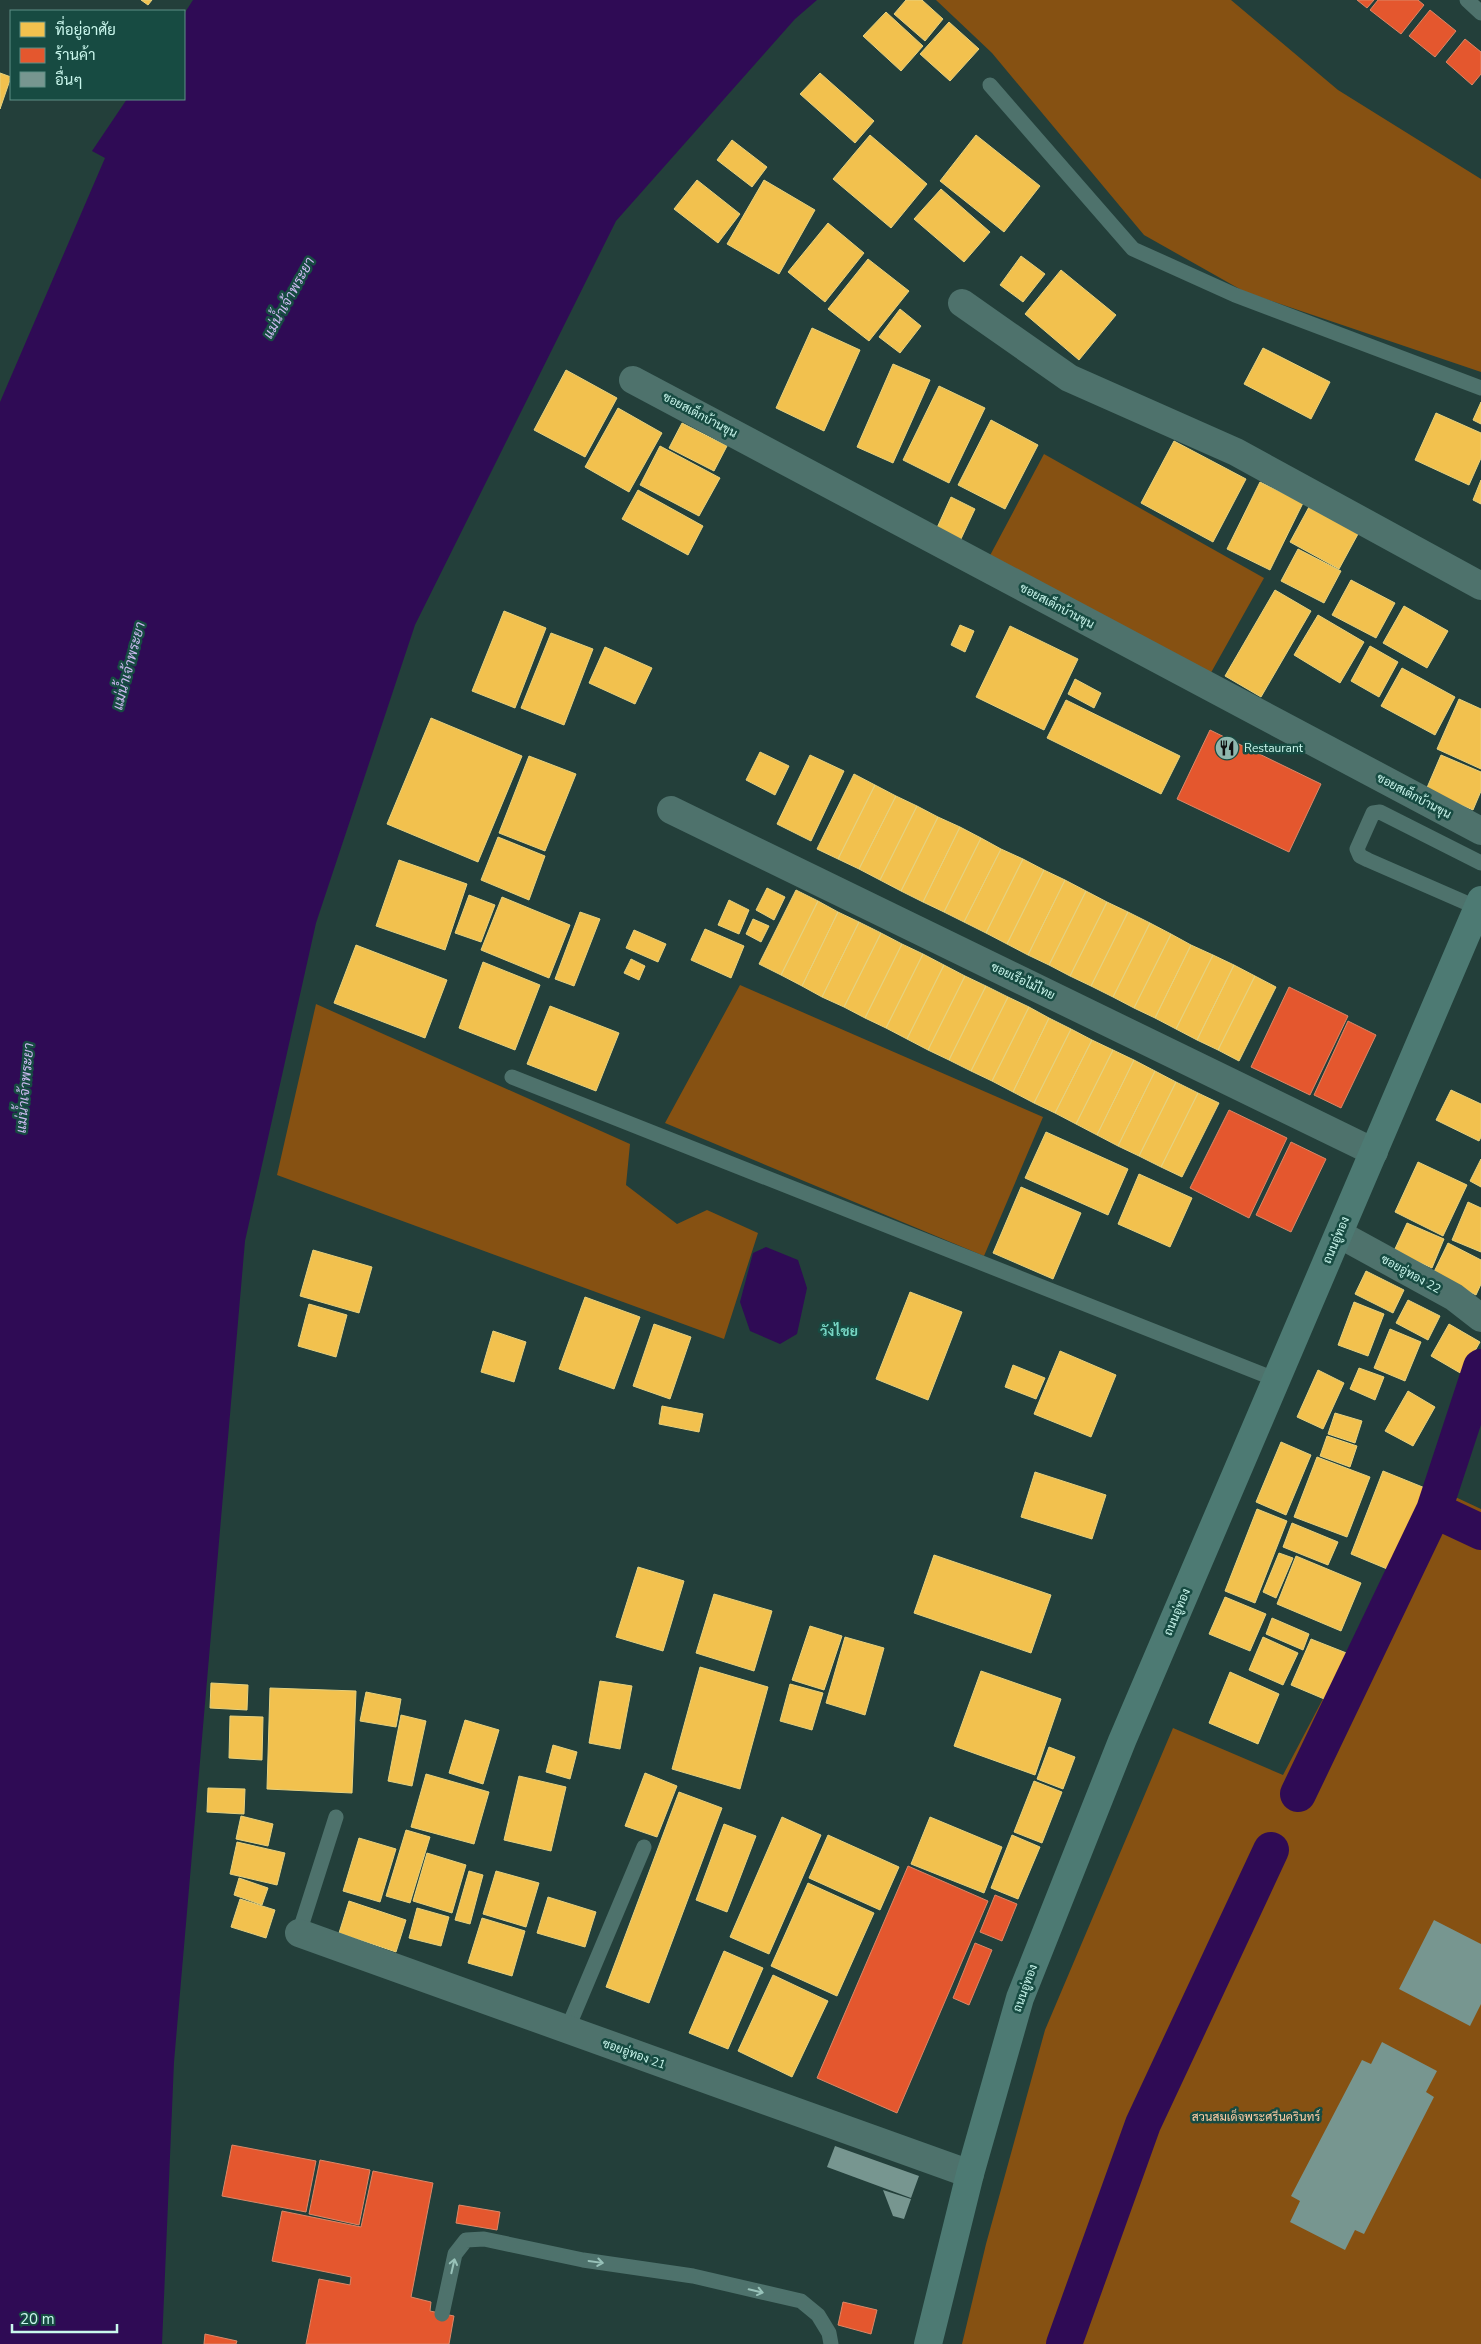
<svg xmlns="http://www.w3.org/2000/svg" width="1481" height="2344" font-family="'Nunito Sans',Sarabun,sans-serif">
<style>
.green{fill:#865112}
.water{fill:#2f0b55}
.homes{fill:#f2c14e;stroke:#e6d17e}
.shops{fill:#e4572e;stroke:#dc8767}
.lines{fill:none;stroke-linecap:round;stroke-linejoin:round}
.canal{stroke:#2f0b55;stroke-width:36}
.building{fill:#779690}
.lane{stroke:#4e726c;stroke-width:15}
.street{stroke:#4e726c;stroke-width:28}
.primary{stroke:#4d7a73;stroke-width:28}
.oneway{stroke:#98c2b9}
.labels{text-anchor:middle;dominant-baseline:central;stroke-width:5;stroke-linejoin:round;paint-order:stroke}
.street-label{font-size:12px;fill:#caf7ed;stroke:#174b42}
.poi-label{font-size:12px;fill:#caf7ed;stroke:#174b42;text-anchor:start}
.park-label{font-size:12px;fill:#ffcca5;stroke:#174b42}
.water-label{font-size:14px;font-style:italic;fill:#cbb9ef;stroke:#174b42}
.neighbourhood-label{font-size:14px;font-weight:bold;fill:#76d5c3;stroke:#174b42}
</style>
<rect width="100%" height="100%" fill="#233f3a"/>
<!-- green -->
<path class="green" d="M 936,0 L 1231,0 L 1338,90 L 1481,179 L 1481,372 L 1245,292 L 1144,235 L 992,53 Z
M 1044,454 L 1264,578 L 1208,678 L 986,563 Z
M 740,985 L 1043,1117 L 984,1256 L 665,1123 Z
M 316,1004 L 630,1144 L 626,1185 L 677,1224 L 707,1210 L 758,1233 L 724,1339 L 277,1175 Z
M 1434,1487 L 1481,1509 L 1481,2344 L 962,2344 L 986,2244 L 1045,2030 L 1173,1728 L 1283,1775 Z"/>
<!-- water -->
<path class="water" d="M 193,0 L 817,0 L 795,19 L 616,221 L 415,625 L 316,923 L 245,1241 L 174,2062 L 162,2344 L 0,2344 L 0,402 L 105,158 L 92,151 L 127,99 L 184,99 L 184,14 Z
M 766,1247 L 798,1260 L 807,1288 L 797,1334 L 780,1344 L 750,1331 L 740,1302 L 753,1253 Z"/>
<!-- homes -->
<path class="homes" d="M 141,0 L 152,0 L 148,5 Z
M 906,0 L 922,0 L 943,19 L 925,41 L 894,14 Z
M 886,12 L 923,46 L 901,71 L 863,36 Z
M 949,22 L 979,49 L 950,81 L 920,54 Z
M 0,73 L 11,77 L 0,109 Z
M 820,73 L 874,121 L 855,143 L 800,94 Z
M 870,135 L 927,184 L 891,228 L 833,179 Z
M 976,135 L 1040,186 L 1004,232 L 940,181 Z
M 732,140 L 767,167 L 752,187 L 717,160 Z
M 697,180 L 740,214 L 718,243 L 674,209 Z
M 764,180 L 815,210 L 779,274 L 727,244 Z
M 941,189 L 990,232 L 964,262 L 914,219 Z
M 828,223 L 864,253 L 825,302 L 788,272 Z
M 1021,256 L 1045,274 L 1023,302 L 1000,285 Z
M 868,259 L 909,291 L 869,341 L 828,309 Z
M 1061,270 L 1116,315 L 1079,360 L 1025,314 Z
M 900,309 L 921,326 L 900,353 L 879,337 Z
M 812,328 L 860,350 L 824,431 L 776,408 Z
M 1263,348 L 1330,382 L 1311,419 L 1244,384 Z
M 893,364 L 930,380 L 893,463 L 857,447 Z
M 566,370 L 617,398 L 585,457 L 534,430 Z
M 939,386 L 985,408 L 949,483 L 903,460 Z
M 1481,402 L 1481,424 L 1473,420 Z
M 618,408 L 662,433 L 629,492 L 585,467 Z
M 1436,413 L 1481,433 L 1481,458 L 1469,485 L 1415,460 Z
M 991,420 L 1038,445 L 1005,509 L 958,485 Z
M 682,423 L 727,446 L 714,471 L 669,448 Z
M 1174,441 L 1246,479 L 1213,542 L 1141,503 Z
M 660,446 L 720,478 L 699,516 L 640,485 Z
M 1481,480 L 1481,504 L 1473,500 Z
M 1260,482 L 1303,503 L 1270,570 L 1227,549 Z
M 638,490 L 703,526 L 688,555 L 622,519 Z
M 951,497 L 975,509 L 960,541 L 936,530 Z
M 1309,507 L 1358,534 L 1339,569 L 1290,542 Z
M 1298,549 L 1341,571 L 1324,603 L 1281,581 Z
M 1351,580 L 1395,603 L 1376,638 L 1332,615 Z
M 1275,590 L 1311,611 L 1261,697 L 1225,676 Z
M 1404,606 L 1448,631 L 1427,668 L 1383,643 Z
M 504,611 L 546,628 L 515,708 L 472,691 Z
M 1318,615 L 1364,642 L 1340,683 L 1294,655 Z
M 960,625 L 974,631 L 965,652 L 951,645 Z
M 1010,626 L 1078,659 L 1044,730 L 976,697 Z
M 551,633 L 593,649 L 564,725 L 521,708 Z
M 1370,646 L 1398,662 L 1379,697 L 1351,681 Z
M 605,647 L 652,668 L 635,704 L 589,683 Z
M 1402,668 L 1455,697 L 1435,735 L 1381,706 Z
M 1075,679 L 1101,693 L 1094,708 L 1068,694 Z
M 1459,699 L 1481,709 L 1481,769 L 1437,749 Z
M 1066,700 L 1180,756 L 1161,794 L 1047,738 Z
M 431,718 L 522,756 L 478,862 L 387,824 Z
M 760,752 L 789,766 L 775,795 L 746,780 Z
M 810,755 L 844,771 L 811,841 L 777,824 Z
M 1441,755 L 1481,772 L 1481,791 L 1473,810 L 1426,790 Z
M 529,756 L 576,774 L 545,851 L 499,833 Z
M 854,774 L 875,785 L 838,859 L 817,849 Z
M 875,785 L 896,796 L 859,869 L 838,859 Z
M 896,796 L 917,806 L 880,880 L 859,869 Z
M 917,806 L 938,817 L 901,891 L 880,880 Z
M 938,817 L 960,827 L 923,902 L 901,891 Z
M 960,827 L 981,838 L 944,912 L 923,902 Z
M 498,837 L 545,856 L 529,900 L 481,880 Z
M 981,838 L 1001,849 L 964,922 L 944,912 Z
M 1001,849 L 1023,859 L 986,933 L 964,922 Z
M 1023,859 L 1044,870 L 1007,944 L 986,933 Z
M 399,860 L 467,884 L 445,950 L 376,926 Z
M 1044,870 L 1065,880 L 1028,955 L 1007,944 Z
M 1065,880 L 1086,891 L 1049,965 L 1028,955 Z
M 767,888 L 785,897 L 774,920 L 756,910 Z
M 796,890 L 818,901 L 781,975 L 759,964 Z
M 1086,891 L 1107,902 L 1070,976 L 1049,965 Z
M 469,895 L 495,905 L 481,942 L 455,933 Z
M 502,897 L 570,925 L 549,978 L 481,950 Z
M 729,900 L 749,910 L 739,934 L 718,925 Z
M 818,901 L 838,912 L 802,986 L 781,975 Z
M 1107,902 L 1128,912 L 1091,986 L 1070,976 Z
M 580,912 L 600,919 L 574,986 L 555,979 Z
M 838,912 L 859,922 L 822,997 L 802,986 Z
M 1128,912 L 1150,923 L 1113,997 L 1091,986 Z
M 753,919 L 769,926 L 761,942 L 746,934 Z
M 859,922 L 881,933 L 844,1007 L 822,997 Z
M 1150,923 L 1171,934 L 1134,1008 L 1113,997 Z
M 705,929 L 744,946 L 731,978 L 691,960 Z
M 634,930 L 666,944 L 658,962 L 626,948 Z
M 881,933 L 902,944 L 865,1018 L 844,1007 Z
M 1171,934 L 1191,945 L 1155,1018 L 1134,1008 Z
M 902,944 L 923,954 L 886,1028 L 865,1018 Z
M 356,945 L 447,980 L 425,1038 L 334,1003 Z
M 1191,945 L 1213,955 L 1176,1029 L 1155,1018 Z
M 923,954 L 944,965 L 907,1039 L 886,1028 Z
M 1213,955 L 1234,965 L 1197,1040 L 1176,1029 Z
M 631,959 L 645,966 L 639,980 L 624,973 Z
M 483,962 L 540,985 L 515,1050 L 459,1028 Z
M 944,965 L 965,976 L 928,1050 L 907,1039 Z
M 1234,965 L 1255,976 L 1218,1050 L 1197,1040 Z
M 965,976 L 986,986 L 949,1060 L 928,1050 Z
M 1255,976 L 1276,987 L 1239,1061 L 1218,1050 Z
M 986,986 L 1008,997 L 971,1071 L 949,1060 Z
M 1008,997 L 1029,1007 L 992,1081 L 971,1071 Z
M 550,1006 L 619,1033 L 596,1091 L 527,1064 Z
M 1029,1007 L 1049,1018 L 1013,1092 L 992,1081 Z
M 1049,1018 L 1071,1029 L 1034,1103 L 1013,1092 Z
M 1071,1029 L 1092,1040 L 1055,1113 L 1034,1103 Z
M 1092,1040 L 1113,1050 L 1076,1124 L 1055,1113 Z
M 1113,1050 L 1134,1060 L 1097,1135 L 1076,1124 Z
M 1134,1060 L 1155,1071 L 1118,1146 L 1097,1135 Z
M 1155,1071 L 1176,1082 L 1139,1156 L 1118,1146 Z
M 1176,1082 L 1198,1093 L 1161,1167 L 1139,1156 Z
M 1451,1090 L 1481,1104 L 1481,1137 L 1479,1141 L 1436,1120 Z
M 1198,1093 L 1219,1103 L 1182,1177 L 1161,1167 Z
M 1046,1132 L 1128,1169 L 1108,1215 L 1025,1178 Z
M 1481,1159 L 1481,1187 L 1470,1181 Z
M 1418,1162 L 1467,1185 L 1443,1236 L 1395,1212 Z
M 1139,1174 L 1192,1198 L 1170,1247 L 1118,1224 Z
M 1021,1187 L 1081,1213 L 1053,1279 L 993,1253 Z
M 1468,1202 L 1481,1208 L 1481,1252 L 1452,1240 Z
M 1407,1223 L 1444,1239 L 1432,1268 L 1394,1251 Z
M 1448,1243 L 1481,1260 L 1481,1284 L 1476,1295 L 1433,1274 Z
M 313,1250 L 372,1267 L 359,1313 L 300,1296 Z
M 1366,1271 L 1404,1290 L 1393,1313 L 1355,1294 Z
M 910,1292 L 962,1312 L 928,1400 L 876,1379 Z
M 585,1297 L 640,1317 L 614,1389 L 559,1369 Z
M 1408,1300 L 1440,1316 L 1428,1340 L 1396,1323 Z
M 1354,1302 L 1384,1314 L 1368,1356 L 1338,1345 Z
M 309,1304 L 347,1315 L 336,1357 L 298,1346 Z
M 654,1324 L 691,1337 L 670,1399 L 633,1386 Z
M 1449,1324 L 1480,1342 L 1462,1374 L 1431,1356 Z
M 1390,1329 L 1421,1342 L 1405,1381 L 1374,1368 Z
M 493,1331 L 526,1342 L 514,1382 L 481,1372 Z
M 1060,1351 L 1116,1375 L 1091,1437 L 1034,1414 Z
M 1013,1365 L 1045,1378 L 1036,1399 L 1005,1387 Z
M 1359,1368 L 1384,1377 L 1375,1400 L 1350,1389 Z
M 1318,1370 L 1344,1383 L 1323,1429 L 1297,1417 Z
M 1408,1391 L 1435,1407 L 1413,1446 L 1385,1431 Z
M 662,1406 L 703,1414 L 699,1432 L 659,1424 Z
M 1335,1413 L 1362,1421 L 1355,1443 L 1328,1434 Z
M 1327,1436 L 1357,1446 L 1350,1467 L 1320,1456 Z
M 1281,1442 L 1311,1455 L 1286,1515 L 1256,1502 Z
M 1317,1457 L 1370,1477 L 1347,1537 L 1294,1517 Z
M 1383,1471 L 1425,1488 L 1392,1571 L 1351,1554 Z
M 1035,1472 L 1106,1495 L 1092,1539 L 1021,1517 Z
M 1257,1509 L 1287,1521 L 1255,1603 L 1225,1591 Z
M 1292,1523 L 1338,1542 L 1328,1565 L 1283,1547 Z
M 1279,1553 L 1293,1558 L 1276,1598 L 1263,1592 Z
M 934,1555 L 1051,1595 L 1031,1653 L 914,1613 Z
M 1296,1556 L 1361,1583 L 1341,1631 L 1277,1604 Z
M 638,1567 L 684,1581 L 663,1651 L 616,1637 Z
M 714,1594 L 772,1611 L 754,1671 L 696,1653 Z
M 1225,1597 L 1266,1614 L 1250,1651 L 1209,1634 Z
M 1272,1618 L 1309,1634 L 1303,1650 L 1266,1634 Z
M 810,1626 L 842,1636 L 824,1690 L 792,1680 Z
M 845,1637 L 884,1648 L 865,1715 L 826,1703 Z
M 1263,1637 L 1298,1653 L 1283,1685 L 1249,1670 Z
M 1311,1639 L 1349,1654 L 1329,1701 L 1291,1685 Z
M 700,1667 L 768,1687 L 740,1789 L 672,1769 Z
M 981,1671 L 1061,1699 L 1035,1775 L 954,1746 Z
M 1230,1672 L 1279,1694 L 1258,1744 L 1209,1723 Z
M 600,1681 L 632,1686 L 620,1749 L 589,1743 Z
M 211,1683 L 248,1685 L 247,1710 L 210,1708 Z
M 790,1684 L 823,1693 L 812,1730 L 780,1721 Z
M 270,1688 L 356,1691 L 352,1793 L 267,1789 Z
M 366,1692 L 401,1699 L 396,1727 L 360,1721 Z
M 401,1715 L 426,1721 L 412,1786 L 388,1781 Z
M 230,1716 L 263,1717 L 262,1760 L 229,1758 Z
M 465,1720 L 499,1730 L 483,1784 L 449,1773 Z
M 553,1745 L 577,1752 L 570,1779 L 546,1772 Z
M 1049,1747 L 1075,1757 L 1063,1789 L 1037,1779 Z
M 645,1773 L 677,1786 L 657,1837 L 625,1826 Z
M 426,1774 L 489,1792 L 474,1844 L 411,1827 Z
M 519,1776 L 566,1787 L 551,1851 L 504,1840 Z
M 1034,1781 L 1062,1792 L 1042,1843 L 1014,1832 Z
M 208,1788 L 245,1789 L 244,1814 L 207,1812 Z
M 679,1792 L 722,1808 L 649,2003 L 606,1987 Z
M 241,1816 L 273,1824 L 268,1846 L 236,1839 Z
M 782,1817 L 821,1835 L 769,1954 L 730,1937 Z
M 930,1817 L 1002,1847 L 984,1893 L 911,1864 Z
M 724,1824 L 756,1836 L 727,1912 L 696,1900 Z
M 406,1830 L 430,1837 L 410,1903 L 386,1896 Z
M 828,1835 L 899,1867 L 880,1910 L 809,1878 Z
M 1012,1835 L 1040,1847 L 1018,1899 L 991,1888 Z
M 359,1838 L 396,1849 L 380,1902 L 343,1891 Z
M 237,1842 L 285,1853 L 277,1885 L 230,1874 Z
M 427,1853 L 466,1865 L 452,1913 L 413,1901 Z
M 469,1871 L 483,1875 L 470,1924 L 455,1920 Z
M 496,1871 L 539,1883 L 526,1927 L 483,1914 Z
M 239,1878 L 268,1888 L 262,1905 L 234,1895 Z
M 808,1883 L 874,1913 L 837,1996 L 771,1966 Z
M 548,1897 L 596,1912 L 585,1947 L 537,1933 Z
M 240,1899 L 275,1910 L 266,1938 L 231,1927 Z
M 349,1901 L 406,1920 L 396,1952 L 339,1933 Z
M 417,1908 L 449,1917 L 441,1946 L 409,1938 Z
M 482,1918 L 525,1931 L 512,1976 L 468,1963 Z
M 724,1951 L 763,1968 L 728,2049 L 689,2033 Z
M 773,1975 L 828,2001 L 792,2077 L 738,2051 Z"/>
<!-- shops -->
<path class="shops" d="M 1357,0 L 1374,0 L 1367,8 Z
M 1378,0 L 1418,0 L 1424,5 L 1401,34 L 1370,10 Z
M 1430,10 L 1456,31 L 1435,57 L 1409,36 Z
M 1465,39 L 1481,52 L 1481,74 L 1472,85 L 1446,62 Z
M 1210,730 L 1321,784 L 1289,852 L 1177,799 Z
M 1289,987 L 1348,1016 L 1310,1095 L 1251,1067 Z
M 1348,1021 L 1376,1035 L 1341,1108 L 1314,1095 Z
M 1229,1110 L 1287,1138 L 1249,1218 L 1190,1188 Z
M 1291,1142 L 1326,1159 L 1291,1232 L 1256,1215 Z
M 908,1866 L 988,1901 L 897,2113 L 817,2078 Z
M 995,1895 L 1017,1904 L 1002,1941 L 980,1932 Z
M 975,1943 L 992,1950 L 969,2005 L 953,1998 Z
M 232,2145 L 316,2161 L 306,2212 L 222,2196 Z
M 320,2160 L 370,2170 L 359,2225 L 309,2214 Z
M 373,2171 L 433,2183 L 411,2297 L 431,2302 L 430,2311 L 454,2316 L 449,2344 L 306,2344 L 319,2279 L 350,2285 L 351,2277 L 272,2261 L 282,2211 L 361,2227 Z
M 459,2205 L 500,2212 L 497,2230 L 456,2223 Z
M 843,2302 L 877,2310 L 871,2334 L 838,2325 Z
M 205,2334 L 237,2341 L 236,2344 L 204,2344 Z"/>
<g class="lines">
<!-- canal -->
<path class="canal" d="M 1434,1510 L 1481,1532
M 1298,1794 L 1434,1510 L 1481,1367
M 1064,2344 L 1143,2124 L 1271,1850"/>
</g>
<!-- building -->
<path class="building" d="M 1434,1920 L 1481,1944 L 1481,2004 L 1470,2026 L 1399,1989 Z
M 1382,2042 L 1437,2071 L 1426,2092 L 1434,2097 L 1364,2234 L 1355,2230 L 1345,2250 L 1290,2222 L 1300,2201 L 1291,2196 L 1362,2060 L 1371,2064 Z
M 835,2146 L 919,2176 L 911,2198 L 827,2167 Z
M 883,2190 L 911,2199 L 904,2219 L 893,2216 Z"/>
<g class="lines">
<!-- lane -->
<path class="lane" d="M 1467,0 L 1481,13
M 990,85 L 1133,249 L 1235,295 L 1481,388
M 1478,908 L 1368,860 L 1360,856 L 1357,849 L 1373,813 L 1380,812 L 1481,863
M 512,1077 L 1277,1380
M 299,1933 L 336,1817
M 567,2030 L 644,1847
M 442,2314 L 455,2254 L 466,2240 L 484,2239 L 583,2260 L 693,2276 L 801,2301 L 818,2315 L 829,2333 L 831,2344"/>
<!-- street -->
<path class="street" d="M 962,303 L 1069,378 L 1236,452 L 1481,586
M 633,380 L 1481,831
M 671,810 L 1374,1152
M 1339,1234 L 1454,1297 L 1481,1318
M 299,1933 L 970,2174"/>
<!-- primary -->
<path class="primary" d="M 928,2344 L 970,2174 L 1020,1998 L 1122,1741 L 1481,900"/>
</g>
<!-- one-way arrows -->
<defs><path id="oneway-shaft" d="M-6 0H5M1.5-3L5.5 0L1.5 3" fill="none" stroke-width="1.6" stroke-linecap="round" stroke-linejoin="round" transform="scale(1.25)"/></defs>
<g class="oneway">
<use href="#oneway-shaft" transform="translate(596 2262) rotate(8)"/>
<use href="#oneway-shaft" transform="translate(453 2266) rotate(-77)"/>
<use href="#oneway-shaft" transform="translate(756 2291) rotate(13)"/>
</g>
<!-- icons -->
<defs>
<g id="restaurant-disc" transform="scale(1.25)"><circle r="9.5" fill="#90b7ae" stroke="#174b42"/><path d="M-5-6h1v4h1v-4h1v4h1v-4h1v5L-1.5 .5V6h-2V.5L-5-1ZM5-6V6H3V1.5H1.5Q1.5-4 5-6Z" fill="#111"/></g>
</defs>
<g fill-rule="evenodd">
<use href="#restaurant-disc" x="1227" y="748"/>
</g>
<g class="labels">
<!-- street labels -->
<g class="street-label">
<text transform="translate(700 415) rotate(28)">ซอยสเต็กบ้านขุน</text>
<text transform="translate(1057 606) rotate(28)">ซอยสเต็กบ้านขุน</text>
<text transform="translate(1414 796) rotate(28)">ซอยสเต็กบ้านขุน</text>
<text transform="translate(1023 981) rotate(26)">ซอยเรือไม้ไทย</text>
<text transform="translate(1336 1240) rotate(-67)">ถนนอู่ทอง</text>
<text transform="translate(1411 1274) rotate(29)">ซอยอู่ทอง 22</text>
<text transform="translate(1177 1612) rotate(-67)">ถนนอู่ทอง</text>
<text transform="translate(1025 1988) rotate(-70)">ถนนอู่ทอง</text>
<text transform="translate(634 2054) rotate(20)">ซอยอู่ทอง 21</text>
</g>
<!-- poi labels -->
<g class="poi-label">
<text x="1244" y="748">Restaurant</text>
</g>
<!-- park labels -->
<g class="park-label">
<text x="1256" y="2117">สวนสมเด็จพระศรีนครินทร์</text>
</g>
<!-- water labels -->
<g class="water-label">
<text transform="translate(289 298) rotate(-61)">แม่น้ำเจ้าพระยา</text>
<text transform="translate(129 666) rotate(-75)">แม่น้ำเจ้าพระยา</text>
<text transform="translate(25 1088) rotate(-85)">แม่น้ำเจ้าพระยา</text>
</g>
<!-- neighbourhood labels -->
<g class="neighbourhood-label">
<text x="839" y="1331">วังไชย</text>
</g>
</g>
<!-- legend -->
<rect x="10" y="10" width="175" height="90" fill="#174b42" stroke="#5f9086"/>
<rect x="20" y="22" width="25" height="15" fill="#f2c14e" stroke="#5f9086"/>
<text x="55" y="35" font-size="15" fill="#caf7ed">ที่อยู่อาศัย</text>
<rect x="20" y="48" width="25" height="15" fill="#e4572e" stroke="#5f9086"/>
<text x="55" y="60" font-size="15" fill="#caf7ed">ร้านค้า</text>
<rect x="20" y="72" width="25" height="15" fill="#779690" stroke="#5f9086"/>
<text x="55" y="85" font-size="15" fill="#caf7ed">อื่นๆ</text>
<!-- scale -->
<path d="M12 2324v8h105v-8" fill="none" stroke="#caf7ed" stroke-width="2.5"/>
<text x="20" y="2324" font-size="15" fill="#caf7ed" stroke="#174b42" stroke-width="4" paint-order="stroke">20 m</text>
</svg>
